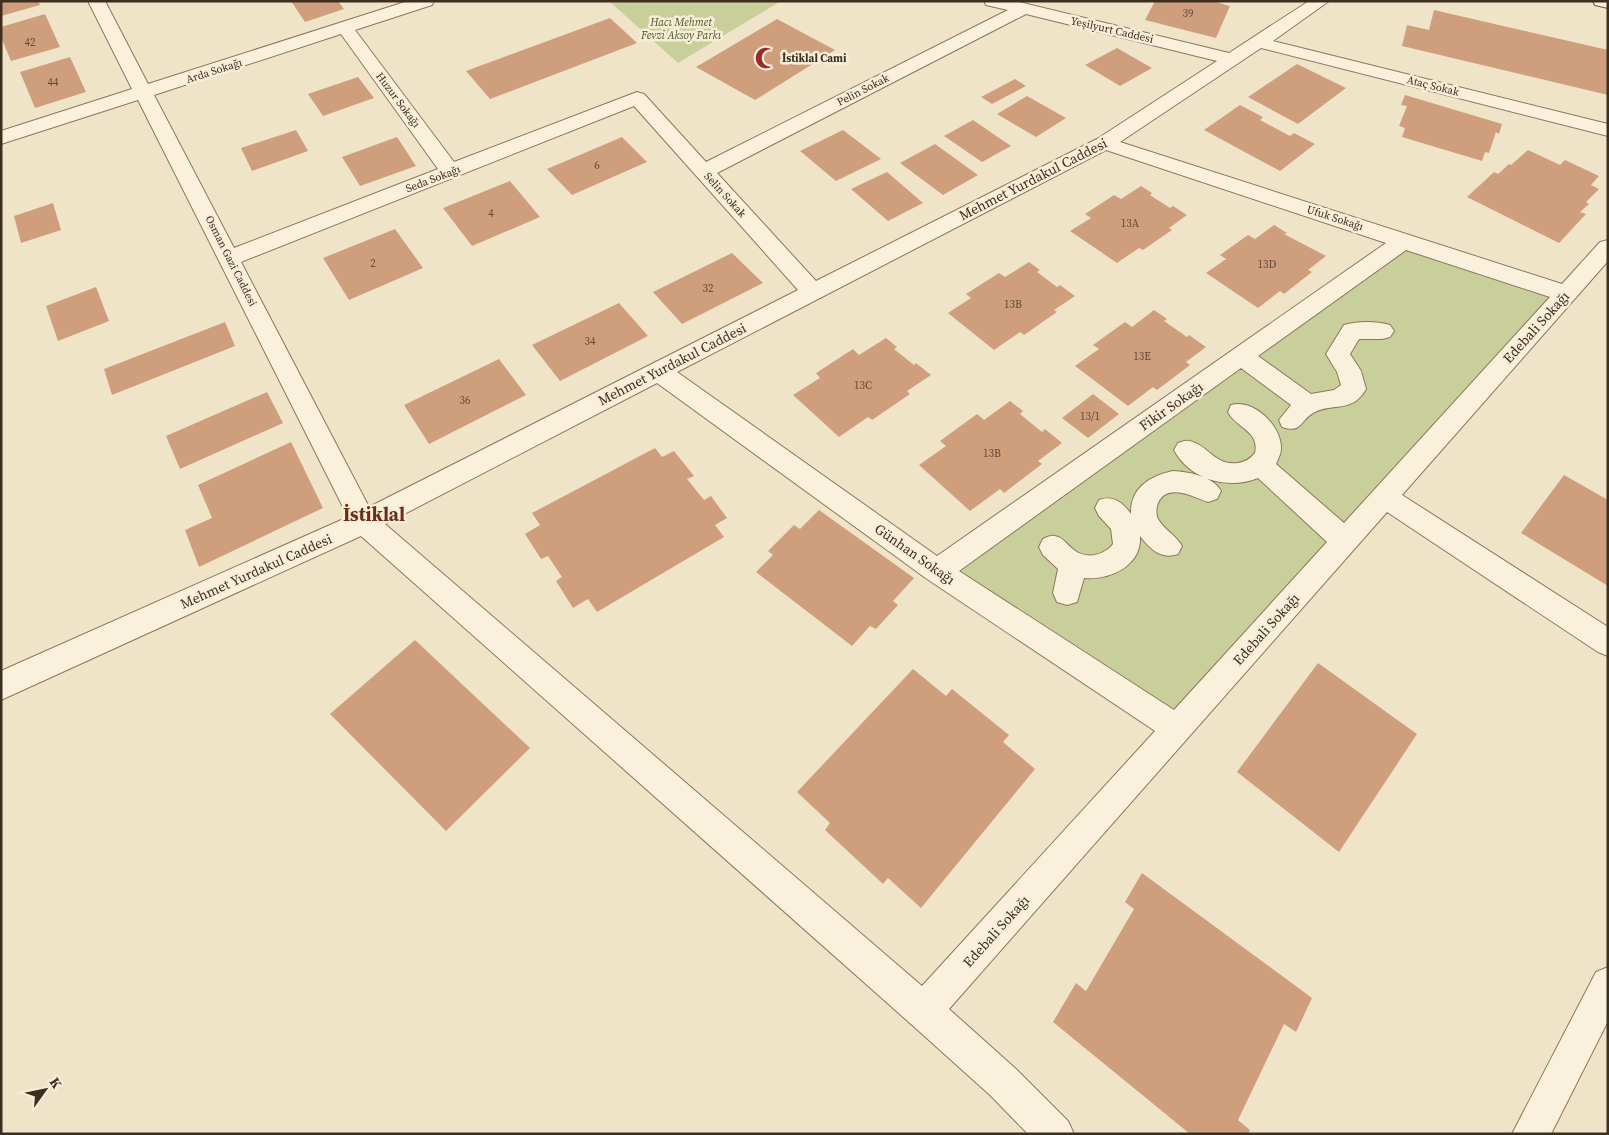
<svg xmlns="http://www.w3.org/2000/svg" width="1609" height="1135" font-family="'Source Serif 4',serif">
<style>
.green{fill:#c9cf9b}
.building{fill:#cf9f7d}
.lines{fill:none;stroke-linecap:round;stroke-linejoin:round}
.street-casing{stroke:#8d765c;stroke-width:2}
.secondary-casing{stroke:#6f573f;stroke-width:2}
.street{fill:#faf1dc;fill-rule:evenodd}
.secondary{fill:#faf1dc;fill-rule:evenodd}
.labels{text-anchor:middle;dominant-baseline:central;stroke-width:5;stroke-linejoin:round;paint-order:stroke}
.number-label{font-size:11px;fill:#624a37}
.far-park-label{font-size:11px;font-style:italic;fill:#4d5a26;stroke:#f7eed8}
.far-street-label{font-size:11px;fill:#3d2e20;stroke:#f7eed8}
.far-poi-label{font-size:11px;font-weight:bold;fill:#3d2e20;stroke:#f7eed8;text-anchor:start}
.street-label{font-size:14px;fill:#3d2e20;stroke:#f7eed8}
.district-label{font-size:19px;font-weight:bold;fill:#6b2e1e;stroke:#f7eed8}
</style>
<rect width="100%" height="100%" fill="#f0e4c8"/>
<!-- green -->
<path class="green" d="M 609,1 L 781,1 L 678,63 Z
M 1405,240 L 1566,294 L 1177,729 L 937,571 Z"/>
<!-- building -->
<path class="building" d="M 1,1 L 38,1 L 40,5 L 1,16 Z
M 291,1 L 338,1 L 344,9 L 305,22 Z
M 1155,1 L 1212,1 L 1230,6 L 1216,38 L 1145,20 Z
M 1434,10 L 1608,50 L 1608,95 L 1402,46 L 1407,25 L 1429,30 Z
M 45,14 L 60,47 L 11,61 L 1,37 L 1,27 Z
M 610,18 L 637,43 L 490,99 L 466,71 Z
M 777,19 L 835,50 L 755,100 L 696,67 Z
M 1117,48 L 1152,68 L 1120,86 L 1085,65 Z
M 70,57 L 86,92 L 35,108 L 20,72 Z
M 1297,64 L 1346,88 L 1298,124 L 1248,97 Z
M 358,77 L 374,98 L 323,116 L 308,94 Z
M 1015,79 L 1026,86 L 992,104 L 981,97 Z
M 1405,95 L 1502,124 L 1499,134 L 1496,132 L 1489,153 L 1485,152 L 1482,161 L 1402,137 L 1405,128 L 1399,126 L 1407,106 L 1401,105 Z
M 1027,96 L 1066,118 L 1036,137 L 997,114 Z
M 1240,105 L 1263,117 L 1260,120 L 1290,136 L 1294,133 L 1315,144 L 1280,171 L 1204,130 Z
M 973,120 L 1011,146 L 982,162 L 944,136 Z
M 296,130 L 308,151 L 252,171 L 241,148 Z
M 843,130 L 881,159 L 836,181 L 800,151 Z
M 397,137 L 416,166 L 360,186 L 342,157 Z
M 622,137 L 647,162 L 572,195 L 547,169 Z
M 935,144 L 978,175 L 943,195 L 900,163 Z
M 1528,150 L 1560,165 L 1565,160 L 1599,176 L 1591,185 L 1599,189 L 1586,202 L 1589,204 L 1580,212 L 1586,214 L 1559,243 L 1467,197 L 1494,172 L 1498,174 L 1509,164 L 1511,165 Z
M 887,172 L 923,203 L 888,221 L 851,189 Z
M 510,181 L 540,217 L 472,246 L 443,208 Z
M 1141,186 L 1152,193 L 1150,195 L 1170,208 L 1173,206 L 1187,215 L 1169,228 L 1172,230 L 1143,250 L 1139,248 L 1117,263 L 1070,231 L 1091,218 L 1085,214 L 1114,195 L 1121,199 Z
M 53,203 L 61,230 L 21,243 L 14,216 Z
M 1274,225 L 1287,233 L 1284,234 L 1326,256 L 1308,270 L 1312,272 L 1284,294 L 1280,291 L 1258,308 L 1206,273 L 1226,259 L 1220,255 L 1248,235 L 1255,239 Z
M 395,229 L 423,268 L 349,300 L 323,258 Z
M 732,253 L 763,283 L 682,324 L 653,292 Z
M 1029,262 L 1040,270 L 1037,272 L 1057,287 L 1060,285 L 1075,296 L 1054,310 L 1057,312 L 1024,335 L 1020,332 L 994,350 L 948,313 L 971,298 L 966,294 L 999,273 L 1005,277 Z
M 96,287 L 109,321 L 58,341 L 46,306 Z
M 619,303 L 648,336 L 560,381 L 532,345 Z
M 1154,310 L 1167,319 L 1164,321 L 1187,337 L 1189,335 L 1206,347 L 1186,362 L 1190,365 L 1157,390 L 1153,387 L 1128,406 L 1075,366 L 1099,349 L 1093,345 L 1125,322 L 1132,327 Z
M 225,322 L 235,346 L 112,395 L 104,369 Z
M 886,338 L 897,347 L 894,349 L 914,365 L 916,363 L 931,375 L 907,391 L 910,394 L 872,420 L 868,417 L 839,437 L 793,395 L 820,378 L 816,373 L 853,349 L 859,355 Z
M 499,359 L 526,395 L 429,444 L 404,405 Z
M 267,392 L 283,423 L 180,469 L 166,436 Z
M 1093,394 L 1119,414 L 1088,438 L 1062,418 Z
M 1010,401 L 1023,411 L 1020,414 L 1042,432 L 1045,429 L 1062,443 L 1038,461 L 1042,464 L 1004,493 L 1000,489 L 970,511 L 919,465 L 946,446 L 940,441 L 977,414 L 984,420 Z
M 291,442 L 323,508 L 199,567 L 185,530 L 212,518 L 198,485 Z
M 655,448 L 662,457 L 674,451 L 694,476 L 687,479 L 704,500 L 711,496 L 727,518 L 715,525 L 724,537 L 597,612 L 588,599 L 573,608 L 556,581 L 562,577 L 548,556 L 541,559 L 525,534 L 540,525 L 532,513 Z
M 1564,475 L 1608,500 L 1608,586 L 1521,533 Z
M 819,510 L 914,578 L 893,601 L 898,605 L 876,629 L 870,626 L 852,646 L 756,572 L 773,555 L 768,551 L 794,525 L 800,529 Z
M 415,640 L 530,748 L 446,831 L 330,714 Z
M 1318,663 L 1417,734 L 1339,852 L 1237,772 Z
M 913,669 L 946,696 L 952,689 L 1009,735 L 1003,742 L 1035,769 L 921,908 L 888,878 L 883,884 L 825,830 L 830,823 L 797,792 Z
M 1142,873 L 1312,998 L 1296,1032 L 1284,1024 L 1238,1120 L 1250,1130 L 1248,1134 L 1190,1134 L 1053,1022 L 1076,983 L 1086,991 L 1134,909 L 1125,902 Z"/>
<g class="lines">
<!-- street casing -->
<g class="street-casing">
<path id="street" d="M 88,1 L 105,1 L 148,84 L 408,1 L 434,1 L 432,5 L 355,30 L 454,162 L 637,92 L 644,94 L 706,162 L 1008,10 L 986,5 L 984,1 L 1015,1 L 1229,53 L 1309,1 L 1329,1 L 1273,41 L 1608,124 L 1608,136 L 1261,48 L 1120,142 L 1562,284 L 1600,242 L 1608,240 L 1608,261 L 1402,495 L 1608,627 L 1608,656 L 1598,652 L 1387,512 L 949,1009 L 1016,1069 L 1068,1121 L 1074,1134 L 1028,1134 L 990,1095 L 911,1024 L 361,536 L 1,700 L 1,671 L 348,517 L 138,100 L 1,144 L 1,131 L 132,89 ZM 1026,14 L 1217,61 L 1097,139 L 816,281 L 717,173 ZM 341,34 L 438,169 L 234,248 L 154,95 ZM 634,106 L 798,290 L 369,507 L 241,262 ZM 1106,150 L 1386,243 L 937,556 L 677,372 ZM 1406,250 L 1550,297 L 1344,523 L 1276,464 C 1278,459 1281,454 1281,449 C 1282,426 1253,398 1231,405 L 1228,412 C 1236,428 1260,431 1255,453 C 1250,459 1245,462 1238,463 C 1214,466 1209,445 1189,441 C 1185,440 1182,442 1178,443 L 1174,450 C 1190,480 1228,490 1258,478 L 1327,542 L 1174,710 L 959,571 L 1241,368 L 1291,405 L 1279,420 L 1282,427 C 1303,434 1300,419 1315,412 C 1332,403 1353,413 1366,389 L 1361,371 L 1350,354 L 1359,339 L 1382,339 L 1390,337 L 1394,331 L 1390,325 C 1376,321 1358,321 1344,325 L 1326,354 L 1337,372 L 1341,385 L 1334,390 L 1311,394 L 1258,356 ZM 657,383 L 927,579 L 1155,731 L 922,986 L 385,524 Z
M 1173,471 C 1189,472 1213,476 1221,491 L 1217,499 L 1208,502 C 1194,497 1167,482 1158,503 C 1156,508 1156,515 1158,519 C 1164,530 1176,535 1182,546 L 1178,554 C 1161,560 1150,549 1140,536 C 1142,566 1110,580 1084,578 L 1077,602 L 1067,605 L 1057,602 L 1053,593 L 1058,569 L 1043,555 L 1039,547 L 1043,539 C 1047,537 1051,535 1055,536 C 1064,538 1067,545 1074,550 C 1086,560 1105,555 1113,544 L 1111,529 L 1099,516 L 1095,508 L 1099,500 C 1113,495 1122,502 1131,514 C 1130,488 1150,476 1173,471 Z
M 1608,967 L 1608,1021 L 1551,1134 L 1512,1134 L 1596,972 Z"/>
</g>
<!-- secondary casing -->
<g class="secondary-casing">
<path id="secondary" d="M 1593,1 L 1608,1 L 1608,8 L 1595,5 Z"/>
</g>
<!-- street -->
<use href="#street" class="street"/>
<!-- secondary -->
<use href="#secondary" class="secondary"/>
</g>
<!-- icons -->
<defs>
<g id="mosque-bare" transform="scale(1.725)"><path d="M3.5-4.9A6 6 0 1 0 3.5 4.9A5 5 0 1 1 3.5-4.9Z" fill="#9e2a2b" stroke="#f7eed8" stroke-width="2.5" paint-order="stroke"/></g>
</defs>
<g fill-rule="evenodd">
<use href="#mosque-bare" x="766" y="58"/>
</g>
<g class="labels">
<!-- number labels -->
<g class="number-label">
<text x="1188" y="13">39</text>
<text x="30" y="42">42</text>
<text x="53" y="82">44</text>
<text x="597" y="165">6</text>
<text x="491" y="213">4</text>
<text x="1130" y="223">13A</text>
<text x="373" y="263">2</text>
<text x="1267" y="264">13D</text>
<text x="708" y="288">32</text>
<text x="1013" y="304">13B</text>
<text x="590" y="341">34</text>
<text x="1142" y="356">13E</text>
<text x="863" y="385">13C</text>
<text x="465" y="400">36</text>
<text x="1090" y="416">13/1</text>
<text x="992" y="453">13B</text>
</g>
<!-- far-park labels -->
<g class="far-park-label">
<text x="681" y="22">Hacı Mehmet<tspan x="681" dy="13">Fevzi Aksoy Parkı</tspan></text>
</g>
<!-- far-street labels -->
<g class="far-street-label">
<text transform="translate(1112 30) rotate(13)">Yeşilyurt Caddesi</text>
<text transform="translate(214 71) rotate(-18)">Arda Sokağı</text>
<text transform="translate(1433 86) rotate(14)">Ataç Sokak</text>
<text transform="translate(863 90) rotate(-27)">Pelin Sokak</text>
<text transform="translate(398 100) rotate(53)">Huzur Sokağı</text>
<text transform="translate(433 179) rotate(-21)">Seda Sokağı</text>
<text transform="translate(725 195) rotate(48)">Selin Sokak</text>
<text transform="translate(1335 218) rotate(18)">Ufuk Sokağı</text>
<text transform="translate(231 261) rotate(63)">Osman Gazi Caddesi</text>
</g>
<!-- far-poi labels -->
<g class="far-poi-label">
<text x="782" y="58">İstiklal Cami</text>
</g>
<!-- street labels -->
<g class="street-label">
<text transform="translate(1033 179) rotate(-27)">Mehmet Yurdakul Caddesi</text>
<text transform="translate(1536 327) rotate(-48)">Edebali Sokağı</text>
<text transform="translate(672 364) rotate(-27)">Mehmet Yurdakul Caddesi</text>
<text transform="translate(1171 406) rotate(-35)">Fikir Sokağı</text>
<text transform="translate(915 554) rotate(35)">Günhan Sokağı</text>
<text transform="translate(256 571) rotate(-24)">Mehmet Yurdakul Caddesi</text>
<text transform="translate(1266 629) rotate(-48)">Edebali Sokağı</text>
<text transform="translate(996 931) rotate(-48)">Edebali Sokağı</text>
</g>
<!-- district labels -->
<g class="district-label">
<text x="374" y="514">İstiklal</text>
</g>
</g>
<!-- border -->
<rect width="1609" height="1135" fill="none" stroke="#3d2e20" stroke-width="5"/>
<!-- north arrow -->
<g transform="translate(45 1090) rotate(57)" stroke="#f7eed8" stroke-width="4" paint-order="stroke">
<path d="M0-4L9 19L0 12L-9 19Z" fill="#3d2e20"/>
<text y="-8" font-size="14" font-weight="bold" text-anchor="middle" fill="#3d2e20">K</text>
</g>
</svg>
